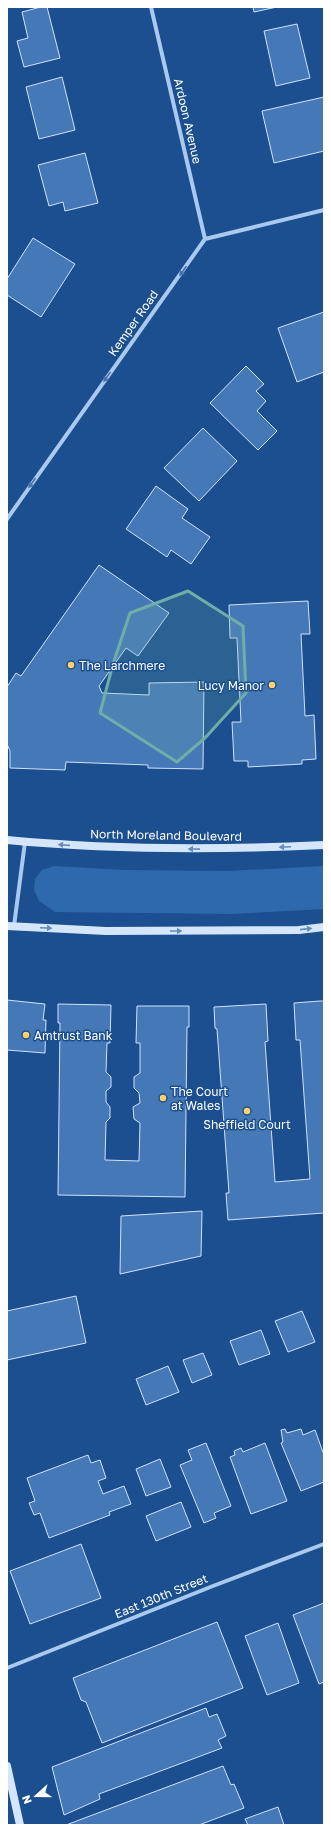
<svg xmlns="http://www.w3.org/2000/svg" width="331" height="1832" font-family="'Golos Text',sans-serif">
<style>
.green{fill:#2e69ad}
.building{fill:#4478b7;stroke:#cfe3fa}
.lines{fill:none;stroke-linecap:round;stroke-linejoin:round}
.minor{stroke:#a9c9ee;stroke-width:4}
.secondary{stroke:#d6e6fa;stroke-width:8}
.oneway{fill:#4674ac}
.oneway2{fill:#668bba}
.marked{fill:#6fada8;fill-opacity:0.2;stroke:#6fada8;stroke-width:3;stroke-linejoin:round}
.poi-dot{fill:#ffd166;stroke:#1b4f8f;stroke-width:1.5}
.labels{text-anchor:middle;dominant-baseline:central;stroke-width:3;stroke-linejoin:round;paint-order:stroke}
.street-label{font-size:12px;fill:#fff;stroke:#1b4f8f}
.poi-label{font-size:12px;fill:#fff;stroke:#1b4f8f;text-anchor:start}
</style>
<rect width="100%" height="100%" fill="#1b4f8f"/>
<!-- green -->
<path class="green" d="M 54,866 L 126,870 L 228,871 L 324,866 L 324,909 L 233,914 L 55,912 L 39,901 L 34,890 L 35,879 L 42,870 Z"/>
<!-- building -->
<path class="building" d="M 41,7 L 47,7 L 60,58 L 24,67 L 17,41 L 28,38 L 22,12 Z
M 253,7 L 277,7 L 254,12 Z
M 297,24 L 310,78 L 276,86 L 264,31 Z
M 62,77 L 75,130 L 39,139 L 26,87 Z
M 324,97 L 324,151 L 274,163 L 262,111 Z
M 85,153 L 98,203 L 65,211 L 63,202 L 49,206 L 38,165 Z
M 33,238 L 75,264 L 41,317 L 7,295 L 7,279 Z
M 324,312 L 324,372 L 297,382 L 278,328 Z
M 246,366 L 264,384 L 256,391 L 266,401 L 257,411 L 277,431 L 258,450 L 210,403 Z
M 203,428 L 237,461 L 199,501 L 164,468 Z
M 156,486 L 188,509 L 182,518 L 210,537 L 191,564 L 171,550 L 167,557 L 126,529 Z
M 99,565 L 169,613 L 138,656 L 126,648 L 99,686 L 102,693 L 149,695 L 149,683 L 204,682 L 203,769 L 148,768 L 148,765 L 66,762 L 65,770 L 10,768 L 10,751 L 7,744 L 7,687 L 16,673 L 21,676 Z
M 308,601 L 310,634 L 301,634 L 305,716 L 314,715 L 316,759 L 302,760 L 302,764 L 248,767 L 248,761 L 234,761 L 232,722 L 241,722 L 237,638 L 230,638 L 229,605 Z
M 7,1000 L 45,1004 L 43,1020 L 46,1020 L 45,1053 L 7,1050 Z
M 320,1001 L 324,1001 L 324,1213 L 228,1220 L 226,1193 L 229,1193 L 217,1029 L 215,1028 L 214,1007 L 266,1004 L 268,1041 L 265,1042 L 275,1182 L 310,1179 L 300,1040 L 296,1040 L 294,1003 Z
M 58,1004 L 111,1005 L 110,1043 L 107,1043 L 106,1072 L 111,1077 L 111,1087 L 106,1091 L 106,1102 L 110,1107 L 110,1118 L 106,1122 L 105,1160 L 139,1161 L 140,1123 L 134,1119 L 133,1107 L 140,1103 L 139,1093 L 134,1088 L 134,1077 L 140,1073 L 140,1043 L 136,1043 L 137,1006 L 189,1006 L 189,1027 L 187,1027 L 185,1197 L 58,1195 L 60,1023 L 58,1023 Z
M 202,1211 L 201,1256 L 120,1274 L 121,1216 Z
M 76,1296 L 86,1343 L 7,1360 L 7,1311 Z
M 302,1311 L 315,1342 L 288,1352 L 275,1321 Z
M 261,1330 L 270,1354 L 239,1365 L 230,1341 Z
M 203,1353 L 212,1375 L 192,1383 L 183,1360 Z
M 168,1366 L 179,1392 L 146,1405 L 136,1379 Z
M 285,1429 L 287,1433 L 301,1429 L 303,1435 L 315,1430 L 324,1455 L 324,1482 L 301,1491 L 281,1443 L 283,1442 L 281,1430 Z
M 206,1443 L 231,1506 L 214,1513 L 216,1518 L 204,1523 L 180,1465 L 192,1460 L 188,1450 Z
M 265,1443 L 287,1501 L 251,1514 L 230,1457 L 235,1455 L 234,1451 L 241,1448 L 243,1452 Z
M 88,1455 L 91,1463 L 100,1460 L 106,1478 L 98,1481 L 103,1494 L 124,1486 L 131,1504 L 109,1512 L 110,1515 L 49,1538 L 40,1513 L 34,1515 L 29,1503 L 35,1501 L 27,1478 Z
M 160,1459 L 171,1487 L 146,1496 L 136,1469 Z
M 181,1502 L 191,1527 L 156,1541 L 146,1516 Z
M 81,1544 L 101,1598 L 30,1624 L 10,1571 Z
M 324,1603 L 324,1682 L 319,1684 L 293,1615 Z
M 217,1622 L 243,1688 L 102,1743 L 86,1702 L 81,1700 L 73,1678 Z
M 278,1623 L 299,1683 L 267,1695 L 245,1636 Z
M 206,1708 L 209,1717 L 217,1714 L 226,1736 L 218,1740 L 222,1748 L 99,1794 L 100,1799 L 64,1815 L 52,1767 Z
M 223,1766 L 231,1785 L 234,1784 L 244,1808 L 199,1825 L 66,1825 Z
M 278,1807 L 284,1825 L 248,1825 L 245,1819 Z"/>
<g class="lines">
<!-- minor -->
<path class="minor" d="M 151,7 L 205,239
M 7,519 L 205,239 L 324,210
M 14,926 L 25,842
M 7,1668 L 213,1586 L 324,1544"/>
<!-- secondary -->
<path class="secondary" d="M 7,840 C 112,850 218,850 324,845
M 7,926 L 106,931 L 299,930 L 324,927
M 7,1766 L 20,1825"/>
</g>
<!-- one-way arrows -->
<defs><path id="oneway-solid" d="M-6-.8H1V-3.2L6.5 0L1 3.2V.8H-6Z"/></defs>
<g class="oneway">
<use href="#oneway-solid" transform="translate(183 271) rotate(125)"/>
<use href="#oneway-solid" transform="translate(107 377) rotate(125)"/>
<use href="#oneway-solid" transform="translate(32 483) rotate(125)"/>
</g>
<g class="oneway2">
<use href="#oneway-solid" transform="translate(64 845) rotate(-176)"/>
<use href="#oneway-solid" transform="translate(285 847) rotate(177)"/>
<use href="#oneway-solid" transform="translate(194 849) rotate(-179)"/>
<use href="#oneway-solid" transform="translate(46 928) rotate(3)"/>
<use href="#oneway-solid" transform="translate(306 929) rotate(-6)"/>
<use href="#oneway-solid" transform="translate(176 931)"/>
</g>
<!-- marked area -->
<path class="marked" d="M 188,591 L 243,626 L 246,693 L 205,738 L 177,762 L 100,713 L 113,664 L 130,613 Z"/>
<!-- markers -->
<g class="poi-dot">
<circle cx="71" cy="665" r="4"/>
<circle cx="272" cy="685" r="4"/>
<circle cx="26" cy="1035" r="4"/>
<circle cx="163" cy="1098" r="4"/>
<circle cx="247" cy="1111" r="4"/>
</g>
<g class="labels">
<!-- street labels -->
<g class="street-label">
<text transform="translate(188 121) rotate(77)">Ardoon Avenue</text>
<text transform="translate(133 323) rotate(-55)">Kemper Road</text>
<text transform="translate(166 835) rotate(1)">North Moreland Boulevard</text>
<text transform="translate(161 1596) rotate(-22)">East 130th Street</text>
</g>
<!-- poi labels -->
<g class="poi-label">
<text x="79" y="665">The Larchmere</text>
<text x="264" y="685" text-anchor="end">Lucy Manor</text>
<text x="34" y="1035">Amtrust Bank</text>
<text x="171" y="1091">The Court<tspan x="171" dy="14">at Wales</tspan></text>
<text x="247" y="1124" text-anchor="middle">Sheffield Court</text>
</g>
</g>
<!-- border -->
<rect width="331" height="1832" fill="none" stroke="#ffffff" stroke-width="16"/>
<!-- north arrow -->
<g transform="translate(36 1796) rotate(249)" stroke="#1b4f8f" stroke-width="3" paint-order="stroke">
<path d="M0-3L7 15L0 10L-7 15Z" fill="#ffffff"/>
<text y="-6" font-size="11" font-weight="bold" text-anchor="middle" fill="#ffffff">N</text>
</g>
</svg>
